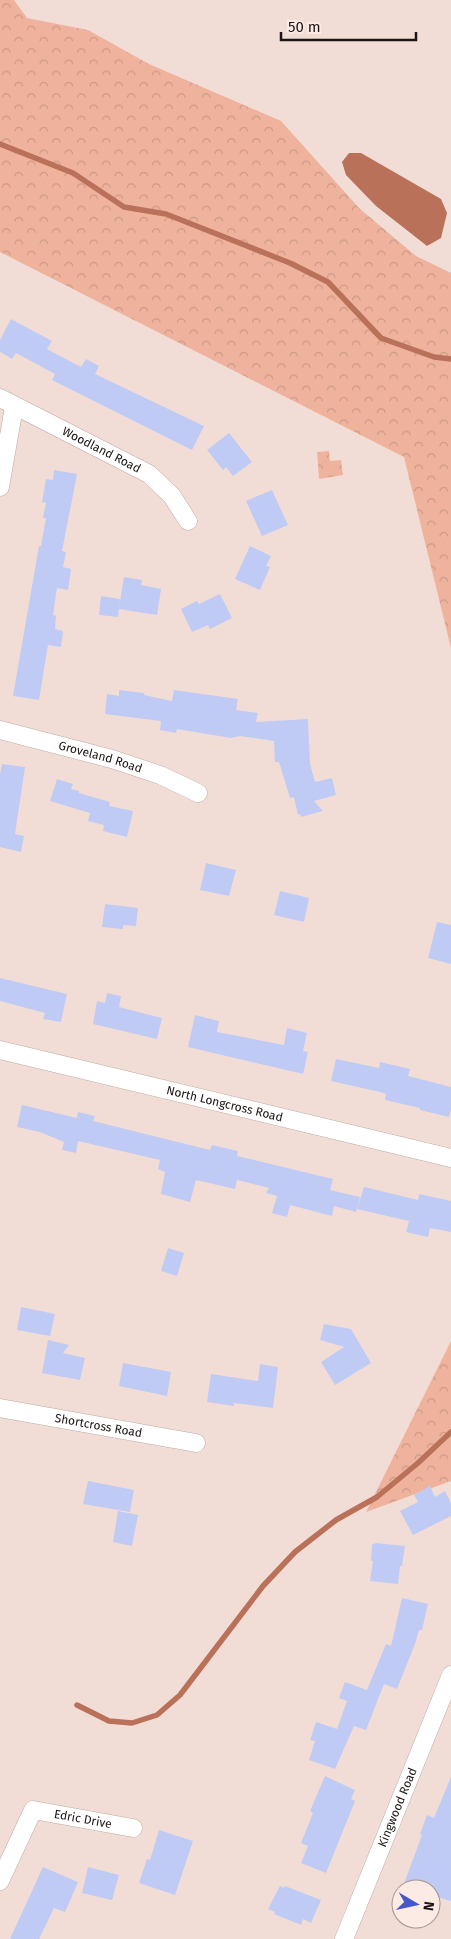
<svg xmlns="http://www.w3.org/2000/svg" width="451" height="1939" font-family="'Fira Sans',sans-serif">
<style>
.park{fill:url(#park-crowns)}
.water{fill:#b97259}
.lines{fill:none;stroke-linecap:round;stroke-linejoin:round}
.stream{stroke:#b97259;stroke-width:5.5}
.building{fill:#bfcbf4}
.minor-casing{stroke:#bfaba4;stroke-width:19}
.minor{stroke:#fff;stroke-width:18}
.labels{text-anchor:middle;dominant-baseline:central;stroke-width:5;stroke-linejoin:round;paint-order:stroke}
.street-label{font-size:12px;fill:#1c1513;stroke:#fcebe5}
</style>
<defs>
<pattern id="park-crowns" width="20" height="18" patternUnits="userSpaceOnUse" patternTransform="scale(1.25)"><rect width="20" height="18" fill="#efb39d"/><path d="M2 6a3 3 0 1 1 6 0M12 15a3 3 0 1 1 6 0" fill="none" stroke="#cc9986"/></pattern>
</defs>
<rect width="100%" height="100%" fill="#f2ddd6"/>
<!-- park -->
<path class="park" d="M 0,0 L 14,0 L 27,18 L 88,30 L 149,64 L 281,121 L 360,209 L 416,256 L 451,273 L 451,648 L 404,457 L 0,252 Z
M 329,451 L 330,461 L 341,460 L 343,475 L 319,479 L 317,452 Z
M 451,1341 L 451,1481 L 366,1512 Z"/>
<!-- water -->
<path class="water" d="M 349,153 L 361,153 L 441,199 L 447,213 L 441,238 L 427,246 L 376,206 L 346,175 L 342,162 Z"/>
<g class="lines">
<!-- stream -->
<path class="stream" d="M 0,144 L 73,173 L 124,207 L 166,214 L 290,263 L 328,282 L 381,338 L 434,357 L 451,359
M 77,1705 L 109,1721 L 132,1723 L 157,1715 L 180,1695 L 263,1586 L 295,1552 L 336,1520 L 377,1497 L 418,1463 L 451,1432"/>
</g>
<!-- building -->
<path class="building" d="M 11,319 L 52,341 L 47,349 L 81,367 L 86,359 L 99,366 L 95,374 L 204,426 L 192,450 L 52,380 L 55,374 L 16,353 L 12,359 L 0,352 L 0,340 Z
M 229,433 L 252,462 L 233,476 L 226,467 L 223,470 L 207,450 Z
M 54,470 L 77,474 L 62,551 L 66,552 L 63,567 L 71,569 L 68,590 L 57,588 L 53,615 L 56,616 L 55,629 L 63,631 L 61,647 L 48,645 L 39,700 L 13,696 L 39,546 L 41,546 L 46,518 L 43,518 L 46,503 L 42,502 L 46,479 L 53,480 Z
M 272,490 L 288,525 L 262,536 L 246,501 Z
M 250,546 L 271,556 L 266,566 L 270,567 L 260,590 L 235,579 Z
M 124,577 L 142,580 L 141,585 L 161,589 L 157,615 L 119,609 L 118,617 L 99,615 L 101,596 L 120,599 L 119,607 Z
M 220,594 L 232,618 L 210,629 L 208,625 L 192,632 L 181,609 L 197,601 L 199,604 Z
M 119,690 L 144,693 L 144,695 L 172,701 L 174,690 L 238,699 L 236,710 L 258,713 L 256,722 L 308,719 L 310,764 L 315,782 L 332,778 L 336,795 L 314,801 L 323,811 L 301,817 L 300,814 L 298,815 L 294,797 L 290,798 L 279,762 L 275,762 L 274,741 L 240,736 L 231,738 L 177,729 L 176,733 L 160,730 L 161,721 L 105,714 L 107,694 L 119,696 Z
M 2,764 L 25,767 L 15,834 L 24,836 L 21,852 L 0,847 L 0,774 Z
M 57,779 L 73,784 L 71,789 L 79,791 L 79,793 L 110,802 L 109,806 L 133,811 L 127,837 L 103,831 L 104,825 L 88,821 L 90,813 L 50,801 Z
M 206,863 L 236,870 L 229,896 L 200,890 Z
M 280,891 L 309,898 L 304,922 L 274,915 Z
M 105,904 L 138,908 L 136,926 L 123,925 L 123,929 L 102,927 Z
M 437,922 L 451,925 L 451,964 L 428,958 Z
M 0,978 L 67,994 L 61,1022 L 43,1019 L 45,1013 L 0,1001 Z
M 107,993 L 121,996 L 119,1007 L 162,1018 L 157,1039 L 93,1024 L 97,1001 L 105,1003 Z
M 195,1015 L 219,1021 L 217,1032 L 284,1045 L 287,1028 L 307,1033 L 303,1051 L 308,1052 L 303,1074 L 188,1047 Z
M 336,1059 L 379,1068 L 380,1062 L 410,1069 L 408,1076 L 451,1087 L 451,1109 L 449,1117 L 420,1110 L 420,1108 L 385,1100 L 386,1094 L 380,1092 L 331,1081 Z
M 22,1105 L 77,1118 L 78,1112 L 95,1116 L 93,1121 L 210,1150 L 212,1145 L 238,1151 L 237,1156 L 333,1179 L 330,1190 L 360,1197 L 356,1212 L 334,1206 L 332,1216 L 290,1205 L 287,1217 L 272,1213 L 277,1196 L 266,1193 L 269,1188 L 237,1180 L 235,1189 L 196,1180 L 190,1202 L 161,1194 L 165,1172 L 158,1169 L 160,1160 L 78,1141 L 76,1153 L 62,1150 L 64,1142 L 40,1132 L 17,1127 Z
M 364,1187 L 418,1200 L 419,1194 L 451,1201 L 451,1232 L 430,1228 L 428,1237 L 406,1232 L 409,1221 L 357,1209 Z
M 168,1248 L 184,1253 L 177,1276 L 161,1271 Z
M 21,1307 L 55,1314 L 50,1336 L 17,1330 Z
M 324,1324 L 351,1329 L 371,1363 L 335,1385 L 321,1362 L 344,1347 L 320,1340 Z
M 48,1340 L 69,1345 L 63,1353 L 85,1358 L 80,1380 L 42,1373 Z
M 123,1363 L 171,1372 L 167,1396 L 119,1386 Z
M 260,1364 L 278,1367 L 273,1408 L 234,1403 L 234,1406 L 207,1402 L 211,1374 L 258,1381 Z
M 88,1481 L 134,1490 L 130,1512 L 83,1504 Z
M 430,1486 L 435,1497 L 445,1491 L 451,1503 L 451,1516 L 413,1535 L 400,1511 L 418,1502 L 414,1495 Z
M 118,1511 L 138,1515 L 132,1546 L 113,1542 Z
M 375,1543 L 405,1546 L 402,1566 L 400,1566 L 398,1584 L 370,1581 L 373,1561 L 371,1561 L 372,1544 L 375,1544 Z
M 402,1598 L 428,1604 L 422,1630 L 419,1630 L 415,1644 L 397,1689 L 384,1684 L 366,1730 L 354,1726 L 335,1769 L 309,1760 L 315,1741 L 310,1740 L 316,1722 L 337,1729 L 347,1701 L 339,1698 L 345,1682 L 367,1690 L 386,1644 L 391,1646 Z
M 325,1776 L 355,1790 L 351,1799 L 355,1801 L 326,1873 L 301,1863 L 308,1846 L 301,1843 L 313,1813 L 310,1811 Z
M 451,1777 L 451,1901 L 431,1895 L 431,1889 L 402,1889 L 422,1835 L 420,1834 L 427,1815 L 434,1818 Z
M 159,1830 L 193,1841 L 175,1895 L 139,1883 L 147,1859 L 150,1860 Z
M 43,1867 L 78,1882 L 65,1912 L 54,1908 L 39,1939 L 10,1939 Z
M 88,1867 L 119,1875 L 112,1900 L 82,1893 Z
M 280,1886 L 284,1888 L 285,1886 L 321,1900 L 311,1923 L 303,1919 L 301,1925 L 274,1914 L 275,1912 L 268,1909 Z"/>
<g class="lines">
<!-- minor casing -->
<g class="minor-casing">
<g id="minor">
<path id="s1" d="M 0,398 L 149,474 L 172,496 L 188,521"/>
<path d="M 0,487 L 14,407"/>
<path id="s2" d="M 0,730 L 112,759 L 160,775 L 198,793"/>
<path id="s3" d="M 0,1050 L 451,1158"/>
<path id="s4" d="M 0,1408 L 196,1443"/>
<path id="s5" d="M 0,1881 L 33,1810 L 133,1828"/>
<path id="s6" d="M 344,1939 L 451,1675"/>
</g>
</g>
<!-- minor -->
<use href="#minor" class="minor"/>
</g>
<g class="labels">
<!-- street labels -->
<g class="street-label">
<text stroke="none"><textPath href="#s1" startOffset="114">Woodland Road</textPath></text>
<text stroke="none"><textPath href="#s2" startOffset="104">Groveland Road</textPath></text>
<text stroke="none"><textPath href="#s3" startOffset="231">North Longcross Road</textPath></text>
<text stroke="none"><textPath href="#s4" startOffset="100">Shortcross Road</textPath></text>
<text stroke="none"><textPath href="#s6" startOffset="142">Kingwood Road</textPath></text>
<text stroke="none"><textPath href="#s5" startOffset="129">Edric Drive</textPath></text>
</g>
</g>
<!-- north arrow -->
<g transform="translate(416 1904) rotate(99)"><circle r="24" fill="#fcebe5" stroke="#a29591"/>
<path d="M0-4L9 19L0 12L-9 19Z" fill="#4657cb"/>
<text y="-8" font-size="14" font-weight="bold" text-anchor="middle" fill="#1c1513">N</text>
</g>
<!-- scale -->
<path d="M281 32v8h135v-8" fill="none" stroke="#1c1513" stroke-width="2.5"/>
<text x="288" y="32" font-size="15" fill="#1c1513" stroke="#fcebe5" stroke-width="4" paint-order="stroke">50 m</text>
</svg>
